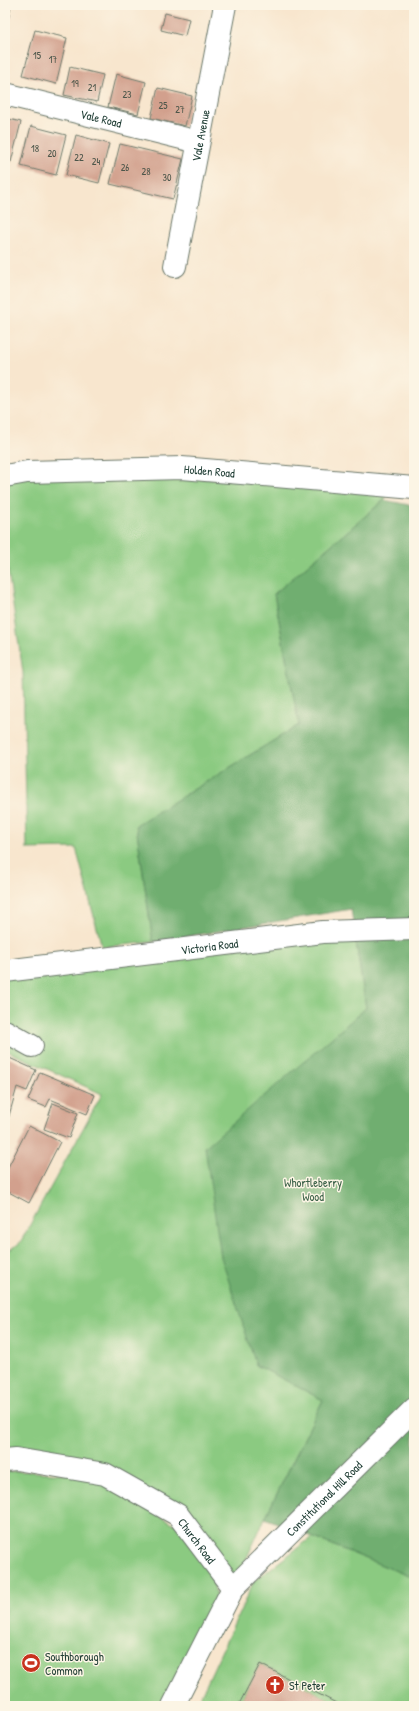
<svg xmlns="http://www.w3.org/2000/svg" width="419" height="1711" font-family="'Patrick Hand',sans-serif">
<style>
.green{fill:#8bca81;stroke:#55845a}
.forest{fill:#70ae6f;stroke:#487652}
.building{fill:#d2a08d}
.lines{fill:none;stroke-linecap:round;stroke-linejoin:round}
.minor-casing{stroke:#6b786a;stroke-width:24}
.minor{stroke:#fff;stroke-width:22}
.labels{text-anchor:middle;dominant-baseline:central;stroke-width:3;stroke-linejoin:round;paint-order:stroke}
.number-label{font-size:10px;fill:#4c564a}
.street-label{font-size:12px;fill:#1f3d34;stroke:#fcf5e5}
.park-label{font-size:12px;fill:#3a6047;stroke:#fcf5e5}
.poi-label{font-size:12px;fill:#1f3d34;stroke:#fcf5e5;text-anchor:start}
</style>
<rect width="100%" height="100%" fill="#fcf5e5"/>
<filter id="ink" filterUnits="userSpaceOnUse"><feTurbulence type="fractalNoise" baseFrequency=".025" numOctaves="2"/><feDisplacementMap in="SourceGraphic" scale="8" xChannelSelector="R" yChannelSelector="G"/><feConvolveMatrix kernelMatrix="1 2 1 2 8 2 1 2 1" color-interpolation-filters="sRGB"/></filter>
<filter id="wash" filterUnits="userSpaceOnUse"><feTurbulence type="fractalNoise" baseFrequency=".012" numOctaves="4" result="noise"/><feDisplacementMap in="SourceGraphic" scale="16" xChannelSelector="R" yChannelSelector="G"/><feGaussianBlur stdDeviation="0.9" result="paint"/><feColorMatrix in="noise" values="0 0 0 0 0 0 0 0 0 0 0 0 0 0 0 0 0 1.4 0 .05"/><feComposite in="paint" operator="in"/></filter>
<g filter="url(#wash)">
<rect width="100%" height="100%" fill="#f8e6ce"/>
<!-- green -->
<path class="green" d="M 27,472 L 394,486 L 384,500 L 274,594 L 299,725 L 136,825 L 153,942 L 102,947 L 76,848 L 27,849 L 23,672 L 5,551 L 5,476 Z
M 355,936 L 366,1008 L 299,1067 L 256,1365 L 323,1400 L 265,1518 L 233,1588 L 178,1515 L 105,1474 L 5,1460 L 5,1253 L 20,1243 L 102,1094 L 5,1050 L 5,971 Z
M 15,1471 L 72,1474 L 101,1481 L 185,1530 L 211,1566 L 216,1597 L 164,1706 L 5,1706 L 5,1472 Z
M 312,1537 L 414,1578 L 414,1706 L 342,1706 L 260,1664 L 238,1706 L 196,1706 L 254,1581 Z"/>
<!-- forest -->
<path class="forest" d="M 384,500 L 414,506 L 414,1578 L 265,1518 L 323,1400 L 256,1365 L 221,1257 L 205,1147 L 366,1008 L 351,909 L 153,942 L 136,825 L 299,725 L 274,594 Z"/>
<g id="blocks">
<!-- building -->
<path class="building" d="M 5,5 L 11,5 L 6,32 L 5,32 Z
M 165,13 L 189,19 L 185,36 L 161,30 Z
M 35,30 L 67,38 L 56,84 L 23,75 Z
M 70,67 L 103,75 L 97,102 L 64,95 Z
M 116,74 L 146,82 L 138,114 L 108,107 Z
M 158,88 L 192,96 L 185,126 L 151,118 Z
M 5,118 L 21,122 L 11,162 L 5,161 Z
M 31,126 L 66,135 L 56,175 L 21,166 Z
M 76,135 L 109,144 L 99,183 L 66,175 Z
M 120,144 L 183,159 L 173,199 L 110,184 Z
M 5,1056 L 36,1070 L 27,1091 L 17,1087 L 5,1130 Z
M 40,1072 L 95,1095 L 87,1114 L 50,1099 L 46,1107 L 28,1100 Z
M 53,1103 L 78,1113 L 69,1138 L 44,1129 Z
M 29,1126 L 60,1142 L 29,1203 L 5,1190 L 5,1173 Z
M 260,1664 L 342,1706 L 238,1706 Z"/>
</g>
</g>
<g filter="url(#ink)">
<use href="#blocks" fill-opacity="0" stroke="#6b786a" stroke-width="1"/>
<g class="lines">
<!-- minor casing -->
<g class="minor-casing">
<g id="minor">
<path id="s1" d="M 5,94 L 198,142"/>
<path id="s2" d="M 175,266 L 225,5"/>
<path id="s3" d="M 5,476 L 27,472 L 182,468 L 414,488"/>
<path id="s4" d="M 5,971 L 323,932 L 414,929"/>
<path d="M 5,1031 L 32,1046"/>
<path id="s5" d="M 5,1460 L 16,1459 L 105,1474 L 178,1515 L 233,1588"/>
<path id="s6" d="M 173,1706 L 233,1588 L 414,1409"/>
</g>
</g>
<!-- minor -->
<use href="#minor" class="minor"/>
</g>
</g>
<!-- icons -->
<defs>
<g id="stadium-disc" transform="scale(1)"><circle r="9.5" fill="#c8321e" stroke="#fcf5e5"/><path d="M0-5a6.5 5 0 1 0 0 10a6.5 5 0 1 0 0-10ZM-3.5-1.8h7v3.6h-7Z" fill="#fff"/></g>
<g id="church-disc" transform="scale(1)"><circle r="9.5" fill="#c8321e" stroke="#fcf5e5"/><path d="M-1.2-6h2.4v3.5h3.3v2.4h-3.3V6h-2.4V-.1h-3.3v-2.4h3.3Z" fill="#fff"/></g>
</defs>
<g fill-rule="evenodd">
<use href="#stadium-disc" x="31" y="1663"/>
<use href="#church-disc" x="275" y="1685"/>
</g>
<g class="labels">
<!-- number labels -->
<g class="number-label">
<text x="37" y="55">15</text>
<text x="53" y="59">17</text>
<text x="75" y="83">19</text>
<text x="92" y="87">21</text>
<text x="127" y="94">23</text>
<text x="163" y="105">25</text>
<text x="180" y="109">27</text>
<text x="35" y="148">18</text>
<text x="52" y="153">20</text>
<text x="79" y="157">22</text>
<text x="96" y="161">24</text>
<text x="125" y="167">26</text>
<text x="146" y="171">28</text>
<text x="167" y="177">30</text>
</g>
<!-- street labels -->
<g class="street-label">
<text stroke="none"><textPath href="#s1" startOffset="99">Vale Road</textPath></text>
<text stroke="none"><textPath href="#s2" startOffset="133">Vale Avenue</textPath></text>
<text stroke="none"><textPath href="#s3" startOffset="205">Holden Road</textPath></text>
<text stroke="none"><textPath href="#s4" startOffset="206">Victoria Road</textPath></text>
<text stroke="none"><textPath href="#s6" startOffset="260">Constitutional Hill Road</textPath></text>
<text stroke="none"><textPath href="#s5" startOffset="217">Church Road</textPath></text>
</g>
<!-- park labels -->
<g class="park-label">
<text x="313" y="1182">Whortleberry<tspan x="313" dy="14">Wood</tspan></text>
</g>
<!-- poi labels -->
<g class="poi-label">
<text x="45" y="1656">Southborough<tspan x="45" dy="14">Common</tspan></text>
<text x="289" y="1685">St Peter</text>
</g>
</g>
<!-- margin -->
<rect width="419" height="1711" fill="none" stroke="#fcf5e5" stroke-width="20"/>
</svg>
